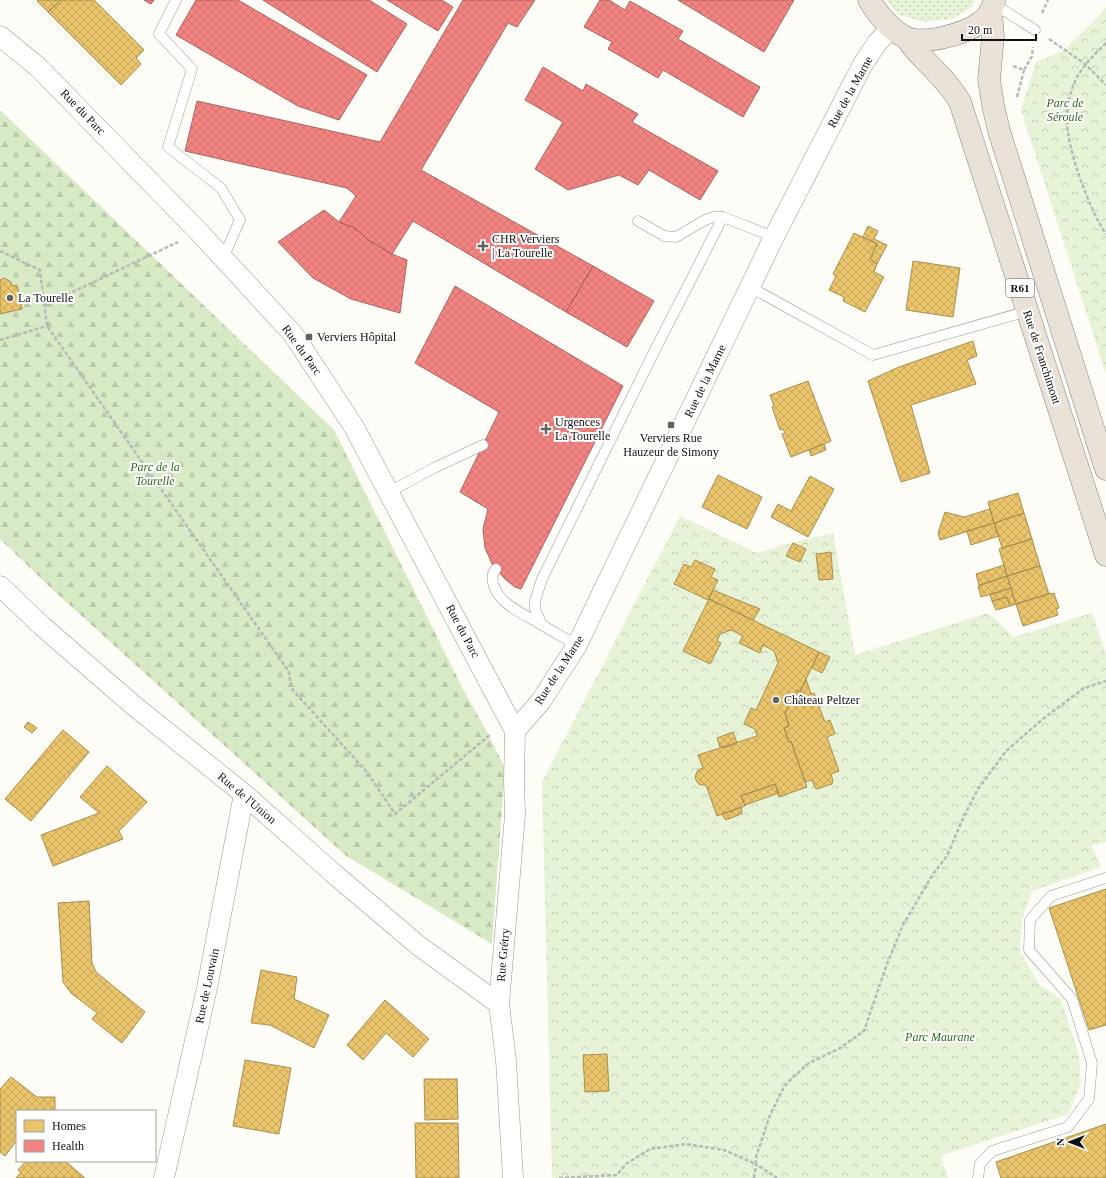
<svg xmlns="http://www.w3.org/2000/svg" width="1106" height="1178" font-family="Georgia,serif">
<style>
.grass{fill:url(#grass-dots)}
.forest{fill:url(#forest-firs)}
.park{fill:url(#park-crowns)}
.homes{fill:url(#homes-cross-hatch);stroke:#a88e4f}
.health{fill:url(#health-cross-hatch);stroke:#ae6260}
.lines{fill:none;stroke-linecap:round;stroke-linejoin:round}
.lane-casing{stroke:#979795;stroke-width:11}
.street-casing{stroke:#979795;stroke-width:21}
.highway-casing{stroke:#858482;stroke-width:23}
.path{stroke:#b9b9b8;stroke-width:2.5;stroke-dasharray:4 2;stroke-linecap:butt}
.lane{stroke:#fffffe;stroke-width:10}
.street{stroke:#fffffe;stroke-width:20}
.highway{stroke:#eae1d8;stroke-width:22}
.poi-dot{fill:#646362;stroke:#fff;stroke-width:1.5}
.labels{text-anchor:middle;dominant-baseline:central;stroke-width:4;stroke-linejoin:round;paint-order:stroke}
.shield{fill:#fff;stroke:#585858;stroke-width:1}
.shield-label{font-size:11px;font-weight:bold;fill:#111}
.street-label{font-size:12px;fill:#111;stroke:#fff}
.park-label{font-size:12px;font-style:italic;fill:#2f6b1f;stroke:#fff}
.poi-label{font-size:12px;fill:#111;stroke:#fff;text-anchor:start}
</style>
<defs>
<pattern id="grass-dots" width="8" height="8" patternUnits="userSpaceOnUse"><rect width="8" height="8" fill="#e7f3d7"/><path d="M2 2h.1M6 6h.1" fill="none" stroke="#c5cfb8" stroke-width="1.8" stroke-linecap="round"/></pattern>
<pattern id="forest-firs" width="22" height="20" patternUnits="userSpaceOnUse"><rect width="22" height="20" fill="#d8eac5"/><path d="M5 1l3.5 6h-7zM16 11l3.5 6h-7z" fill="#b8c8a8"/></pattern>
<pattern id="park-crowns" width="20" height="18" patternUnits="userSpaceOnUse"><rect width="20" height="18" fill="#e7f3d7"/><path d="M2 6a3 3 0 1 1 6 0M12 15a3 3 0 1 1 6 0" fill="none" stroke="#c5cfb8"/></pattern>
<pattern id="homes-cross-hatch" width="8" height="8" patternUnits="userSpaceOnUse"><rect width="8" height="8" fill="#e9c46a"/><path d="M0 0l8 8M0 8l8-8" fill="none" stroke="#c7a75b"/></pattern>
<pattern id="health-cross-hatch" width="8" height="8" patternUnits="userSpaceOnUse"><rect width="8" height="8" fill="#f28482"/><path d="M0 0l8 8M0 8l8-8" fill="none" stroke="#ce716f"/></pattern>
</defs>
<rect width="100%" height="100%" fill="#fdfcf7"/>
<!-- grass -->
<path class="grass" d="M 886,0 L 975,0 L 973,6 L 952,19 L 924,22 L 899,15 Z"/>
<!-- forest -->
<path class="forest" d="M 0,110 L 334,430 L 464,691 L 486,730 L 505,768 L 492,944 L 345,855 L 53,590 L 0,539 Z"/>
<!-- park -->
<path class="park" d="M 1106,7 L 1106,374 L 1021,110 L 1036,62 L 1063,51 L 1096,19 Z
M 680,516 L 757,553 L 793,542 L 833,533 L 855,655 L 988,613 L 1014,637 L 1092,613 L 1106,655 L 1106,842 L 1091,845 L 1101,867 L 1032,891 L 1022,920 L 1020,952 L 1040,985 L 1061,999 L 1079,1056 L 1081,1082 L 1069,1114 L 940,1156 L 948,1178 L 552,1178 L 542,782 Z"/>
<!-- homes -->
<path class="homes" d="M 38,0 L 61,0 L 48,12 L 37,1 Z
M 61,0 L 94,0 L 144,50 L 136,58 L 141,64 L 121,85 L 48,12 Z
M 868,226 L 878,231 L 874,239 L 887,245 L 877,264 L 870,259 L 877,244 L 863,237 Z
M 854,233 L 877,244 L 870,259 L 877,264 L 874,272 L 884,277 L 865,312 L 843,301 L 844,297 L 829,290 L 836,276 L 833,274 Z
M 913,261 L 960,268 L 953,317 L 906,310 Z
M 4,278 L 11,282 L 12,286 L 17,285 L 22,309 L 0,314 L 0,280 Z
M 973,341 L 977,356 L 967,360 L 976,384 L 911,405 L 930,473 L 901,482 L 868,381 L 899,367 Z
M 808,381 L 831,441 L 791,457 L 782,434 L 785,433 L 783,429 L 780,430 L 772,407 L 774,406 L 770,395 Z
M 824,444 L 826,450 L 811,456 L 809,450 Z
M 718,475 L 762,497 L 747,529 L 702,507 Z
M 810,476 L 834,489 L 808,537 L 771,517 L 778,504 L 791,511 Z
M 1018,493 L 1024,513 L 994,523 L 988,502 Z
M 990,509 L 994,523 L 940,540 L 938,533 L 945,512 L 964,517 Z
M 1024,513 L 1032,539 L 1002,548 L 994,523 Z
M 994,523 L 999,536 L 971,545 L 967,531 Z
M 1032,539 L 1040,566 L 1007,576 L 999,549 Z
M 793,543 L 806,549 L 800,562 L 786,556 Z
M 831,552 L 833,579 L 819,580 L 816,554 Z
M 695,560 L 715,569 L 711,577 L 718,580 L 708,600 L 674,584 L 684,564 L 691,567 Z
M 1004,565 L 1007,576 L 979,585 L 976,574 Z
M 1040,566 L 1049,594 L 1016,604 L 1007,576 Z
M 1007,576 L 1011,588 L 981,597 L 978,586 Z
M 1011,588 L 1016,604 L 1010,606 L 1007,597 L 992,601 L 990,595 Z
M 713,590 L 760,609 L 753,620 L 709,599 Z
M 1051,593 L 1051,594 L 1054,593 L 1059,608 L 1056,609 L 1058,615 L 1023,626 L 1016,604 Z
M 1007,597 L 1010,606 L 996,610 L 992,601 Z
M 709,599 L 819,652 L 800,692 L 797,690 L 785,713 L 789,726 L 784,728 L 789,742 L 791,741 L 807,787 L 779,797 L 775,784 L 741,796 L 745,806 L 717,816 L 706,785 L 700,785 L 697,782 L 695,778 L 696,774 L 698,770 L 703,768 L 698,755 L 757,736 L 755,729 L 744,724 L 751,708 L 756,710 L 778,663 L 774,651 L 763,645 L 760,653 L 739,643 L 743,636 L 731,630 L 720,634 L 717,641 L 721,643 L 710,664 L 683,651 Z
M 819,652 L 830,657 L 822,673 L 812,668 Z
M 806,679 L 811,694 L 814,693 L 825,722 L 830,720 L 835,734 L 827,737 L 839,771 L 831,774 L 833,781 L 832,784 L 817,789 L 815,788 L 812,780 L 805,782 L 791,741 L 789,742 L 784,728 L 789,726 L 785,713 L 797,690 L 800,692 Z
M 28,722 L 37,728 L 32,733 L 24,727 Z
M 63,730 L 89,752 L 31,821 L 5,799 Z
M 733,732 L 737,743 L 724,748 L 724,746 L 720,747 L 717,738 Z
M 107,766 L 147,802 L 119,831 L 123,839 L 53,866 L 41,835 L 99,813 L 80,797 Z
M 775,784 L 779,793 L 745,805 L 741,796 Z
M 741,807 L 742,812 L 741,814 L 726,820 L 724,818 L 722,814 Z
M 1106,889 L 1106,1025 L 1089,1030 L 1049,908 Z
M 89,901 L 92,963 L 96,972 L 145,1012 L 122,1043 L 92,1019 L 97,1013 L 71,993 L 63,982 L 58,903 Z
M 261,970 L 297,977 L 294,999 L 329,1015 L 314,1048 L 270,1025 L 251,1023 Z
M 385,1000 L 429,1039 L 413,1057 L 386,1033 L 363,1060 L 347,1045 Z
M 607,1054 L 609,1091 L 585,1092 L 583,1055 Z
M 245,1060 L 291,1068 L 279,1134 L 233,1126 Z
M 11,1077 L 37,1097 L 55,1097 L 55,1111 L 17,1111 L 17,1140 L 5,1156 L 0,1152 L 0,1089 Z
M 424,1079 L 457,1079 L 458,1119 L 425,1120 Z
M 415,1123 L 458,1123 L 459,1178 L 416,1178 Z
M 1106,1124 L 1106,1178 L 1001,1178 L 996,1162 Z
M 26,1161 L 65,1161 L 85,1178 L 16,1178 L 21,1172 L 18,1170 Z"/>
<!-- health -->
<path class="health" d="M 144,0 L 154,0 L 151,4 Z
M 196,0 L 238,0 L 367,75 L 339,120 L 298,106 L 176,35 Z
M 263,0 L 369,0 L 407,24 L 377,72 Z
M 387,0 L 442,0 L 453,7 L 438,31 Z
M 463,0 L 535,0 L 517,27 L 508,23 L 421,170 L 593,266 L 566,312 L 413,221 L 392,254 L 370,241 L 354,228 L 339,222 L 356,196 L 347,188 L 185,151 L 197,101 L 380,142 Z
M 600,0 L 609,0 L 625,10 L 630,1 L 683,31 L 678,39 L 760,87 L 743,117 L 663,70 L 658,78 L 608,49 L 612,42 L 584,27 Z
M 678,0 L 794,0 L 764,52 Z
M 543,67 L 583,91 L 586,84 L 638,114 L 632,122 L 718,171 L 700,200 L 649,170 L 638,185 L 619,175 L 568,190 L 535,169 L 563,122 L 525,100 Z
M 324,210 L 339,222 L 354,228 L 370,241 L 392,254 L 407,260 L 400,313 L 351,299 L 313,278 L 278,242 Z
M 593,266 L 654,301 L 627,347 L 566,312 Z
M 455,286 L 623,386 L 521,589 L 515,587 L 505,579 L 492,564 L 490,559 L 485,548 L 483,529 L 488,509 L 460,492 L 499,412 L 415,363 Z"/>
<g class="lines">
<!-- lane casing -->
<g class="lane-casing">
<path id="lane" d="M 176,0 L 159,34 L 192,69 L 168,147 L 221,188 L 240,220 L 223,258
M 994,4 L 1035,30
M 638,221 L 664,236 L 676,237 L 705,220 L 714,217 L 723,217 L 774,237
M 750,287 L 873,355 L 1028,311
M 389,492 L 434,468 L 483,445
M 496,569 C 487,578 497,595 505,602 C 514,610 526,616 537,622 C 550,630 564,638 577,645
M 542,625 L 535,609 L 535,601 L 542,579 L 653,354 L 723,217
M 978,1178 L 980,1164 L 992,1151 L 1068,1127 L 1089,1099 L 1092,1063 L 1072,999 L 1029,950 L 1030,920 L 1051,896 L 1106,878"/>
</g>
<!-- street casing -->
<g class="street-casing">
<path id="street" d="M 0,36 L 38,67 L 199,232 L 293,334 L 354,427 L 515,731 L 514,781 L 515,815 L 499,1004 L 506,1060 L 513,1178
M 0,586 L 42,626 L 133,705 L 244,794 L 333,873 L 419,946 L 499,1004
M 515,731 L 541,701 L 577,645 L 774,237 L 863,64 L 877,43 L 891,28
M 164,1178 L 207,988 L 244,794"/>
</g>
<!-- highway casing -->
<g class="highway-casing">
<path id="highway" d="M 869,0 C 878,14 889,29 905,37 C 923,46 965,34 981,22 C 988,17 992,11 994,2
M 991,12 L 993,37 L 989,79 L 993,105 L 999,131 L 1106,469
M 906,38 C 911,44 916,51 922,57 C 936,72 950,84 960,102 L 1106,555"/>
</g>
<!-- path -->
<path class="path" d="M 1042,13 L 1048,0
M 1049,39 L 1085,64 L 1106,85
M 1106,43 C 1093,56 1078,70 1072,89 C 1069,97 1067,110 1067,119 C 1066,146 1090,212 1106,234
M 1013,66 L 1024,70 L 1032,56 L 1033,47
M 1017,97 L 1024,70
M 0,251 L 40,270 L 47,326 L 289,672 L 291,688 L 367,772 L 395,814 L 491,734
M 45,305 L 178,242
M 0,340 L 47,326
M 559,1178 L 617,1175 L 626,1164 L 650,1149 L 686,1144 L 724,1150 L 756,1164 L 756,1157 L 770,1115 L 785,1085 L 809,1063 L 840,1048 L 864,1031 L 887,964 L 903,925 L 933,874 L 947,856 L 964,816 L 978,789 L 1006,751 L 1044,718 L 1084,688 L 1106,681
M 754,1178 L 756,1164 L 777,1178"/>
<!-- lane -->
<use href="#lane" class="lane"/>
<!-- street -->
<use href="#street" class="street"/>
<!-- highway -->
<use href="#highway" class="highway"/>
</g>
<!-- markers -->
<g class="poi-dot">
<path d="M481 240h4v4h4v4h-4v4h-4v-4h-4v-4h4z"/>
<circle cx="10" cy="298" r="4"/>
<rect x="305" y="333" width="8" height="8" rx="2"/>
<rect x="667" y="421" width="8" height="8" rx="2"/>
<path d="M544 423h4v4h4v4h-4v4h-4v-4h-4v-4h4z"/>
<circle cx="776" cy="700" r="4"/>
</g>
<g class="labels">
<!-- shield labels -->
<rect class="shield" x="1006" y="279" width="28" height="18" rx="3"/>
<g class="shield-label">
<text x="1020" y="288">R61</text>
</g>
<!-- street labels -->
<g class="street-label">
<text transform="translate(850 92) rotate(-61)">Rue de la Marne</text>
<text transform="translate(83 112) rotate(46)">Rue du Parc</text>
<text transform="translate(302 350) rotate(54)">Rue du Parc</text>
<text transform="translate(1042 357) rotate(72)">Rue de Franchimont</text>
<text transform="translate(705 381) rotate(-64)">Rue de la Marne</text>
<text transform="translate(463 631) rotate(62)">Rue du Parc</text>
<text transform="translate(559 670) rotate(-57)">Rue de la Marne</text>
<text transform="translate(247 798) rotate(40)">Rue de l'Union</text>
<text transform="translate(503 955) rotate(-85)">Rue Grétry</text>
<text transform="translate(207 986) rotate(-78)">Rue de Louvain</text>
</g>
<!-- park labels -->
<g class="park-label">
<text x="1065" y="103">Parc de<tspan x="1065" dy="14">Séroule</tspan></text>
<text x="155" y="467">Parc de la<tspan x="155" dy="14">Tourelle</tspan></text>
<text x="940" y="1037">Parc Maurane</text>
</g>
<!-- poi labels -->
<g class="poi-label">
<text x="492" y="239">CHR Verviers<tspan x="492" dy="14">| La Tourelle</tspan></text>
<text x="18" y="298">La Tourelle</text>
<text x="317" y="337">Verviers Hôpital</text>
<text x="555" y="422">Urgences<tspan x="555" dy="14">La Tourelle</tspan></text>
<text x="671" y="438" text-anchor="middle">Verviers Rue<tspan x="671" dy="14">Hauzeur de Simony</tspan></text>
<text x="784" y="700">Château Peltzer</text>
</g>
</g>
<!-- legend -->
<rect x="16" y="1110" width="140" height="52" fill="#ffffff" stroke="#a0a0a0"/>
<rect x="24" y="1120" width="20" height="12" fill="#e9c46a" stroke="#a0a0a0"/>
<text x="52" y="1130" font-size="12" fill="#111111">Homes</text>
<rect x="24" y="1140" width="20" height="12" fill="#f28482" stroke="#a0a0a0"/>
<text x="52" y="1150" font-size="12" fill="#111111">Health</text>
<!-- north arrow -->
<g transform="translate(1070 1142) rotate(270)" stroke="#ffffff" stroke-width="3" paint-order="stroke">
<path d="M0-3L7 15L0 10L-7 15Z" fill="#111111"/>
<text y="-6" font-size="11" font-weight="bold" text-anchor="middle" fill="#111111">N</text>
</g>
<!-- scale -->
<path d="M962 34v6h74v-6" fill="none" stroke="#111111" stroke-width="2"/>
<text x="968" y="34" font-size="12" fill="#111111" stroke="#ffffff" stroke-width="3" paint-order="stroke">20 m</text>
</svg>
